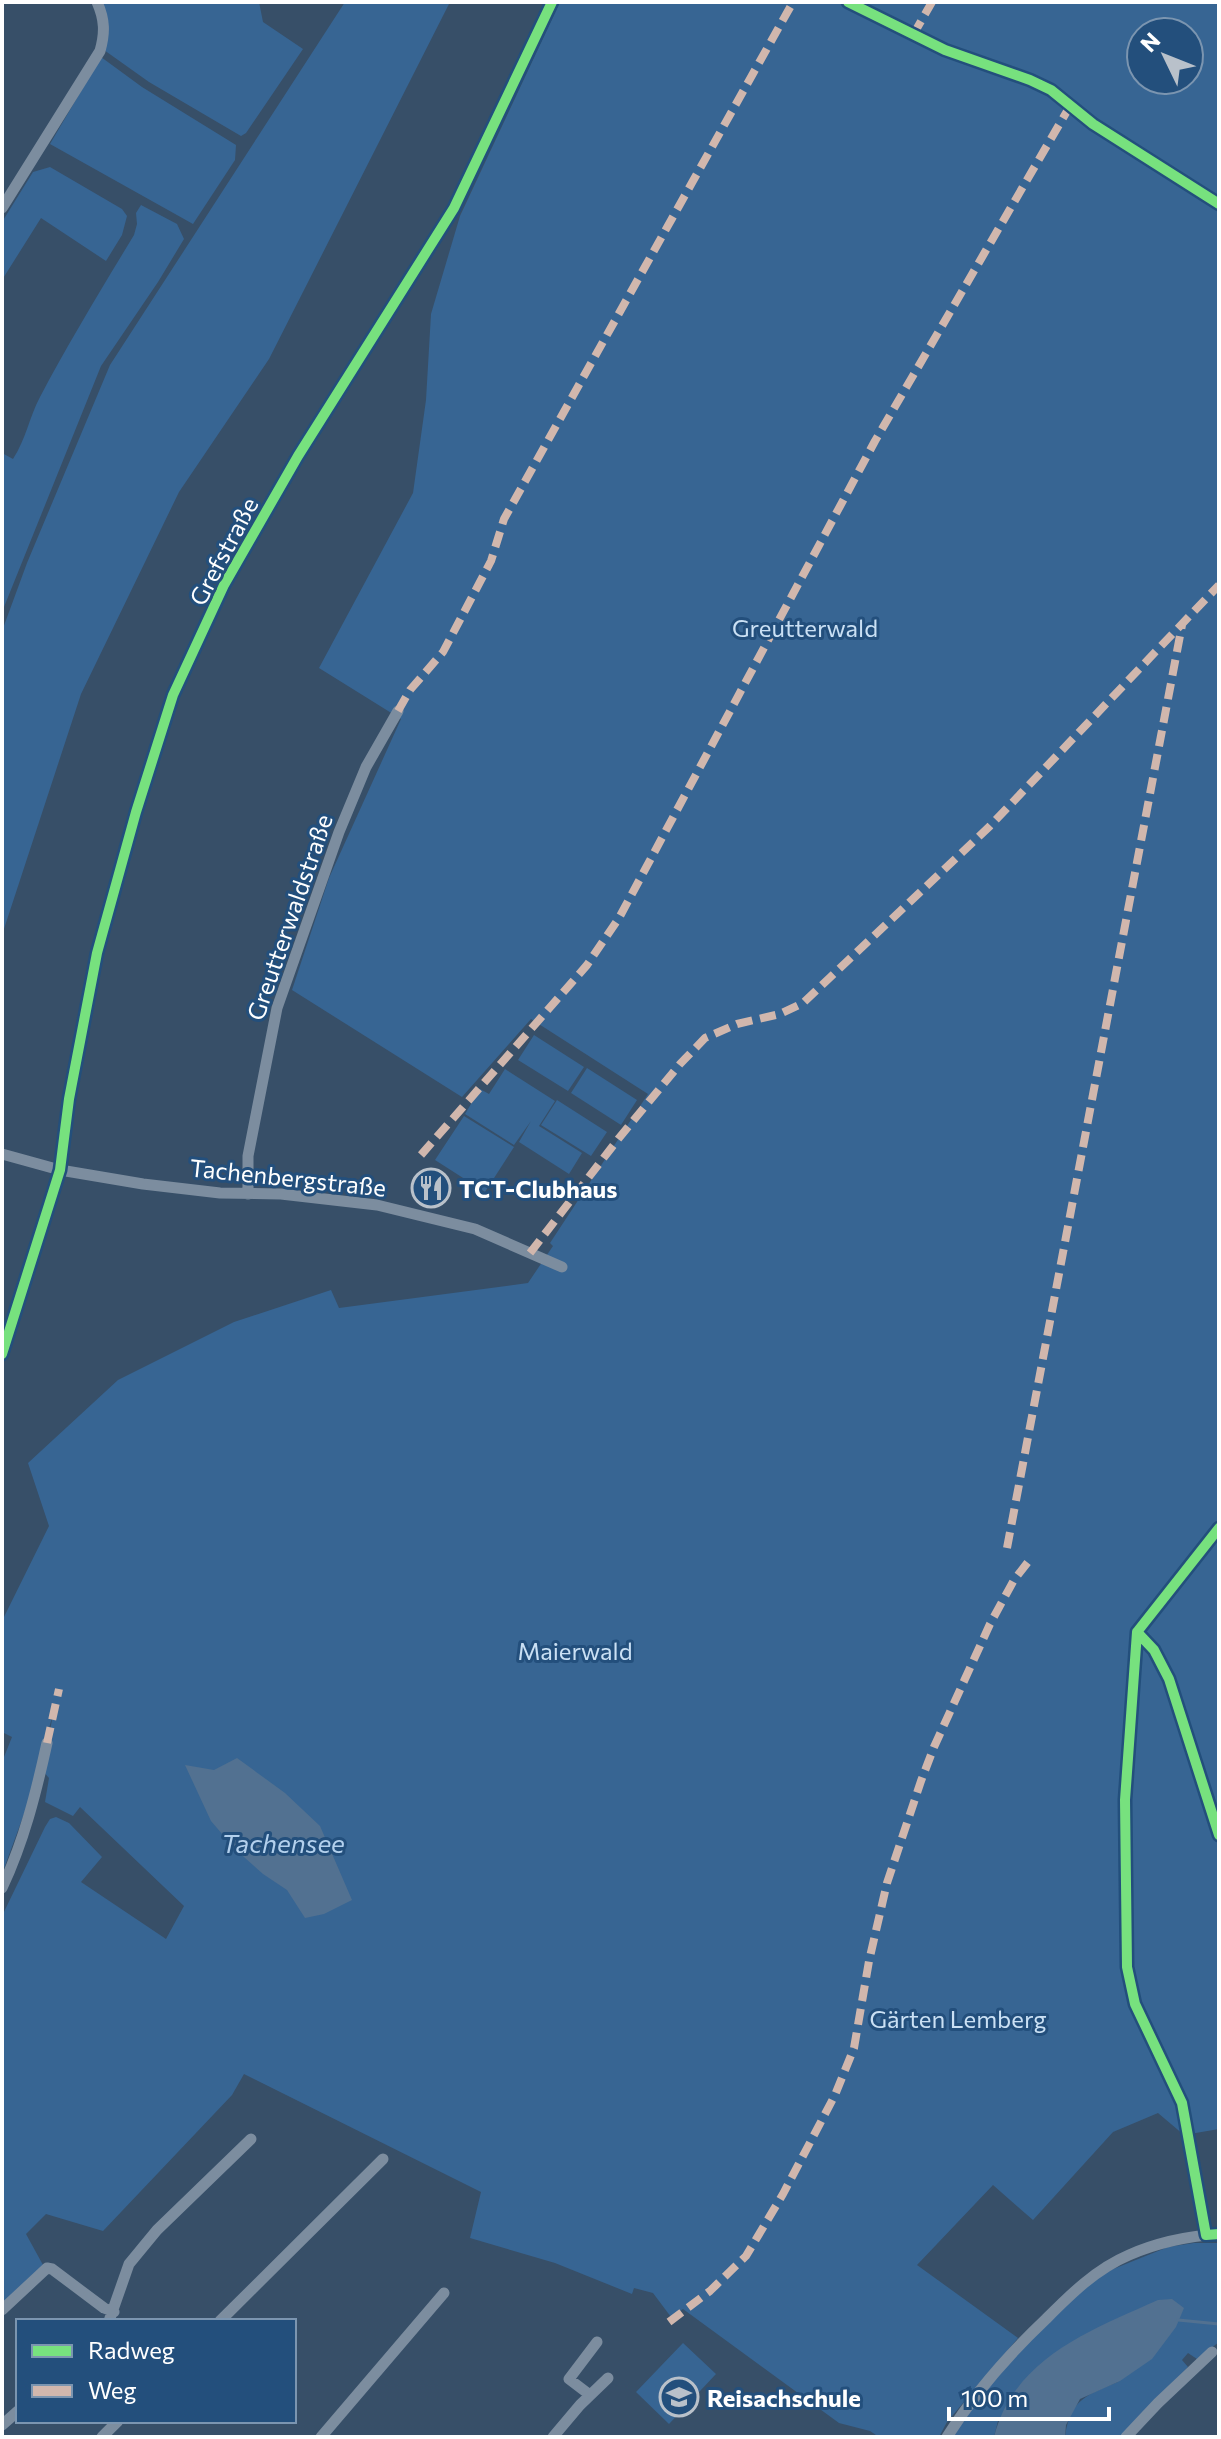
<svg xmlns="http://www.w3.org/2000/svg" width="1221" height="2439" font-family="Commissioner,sans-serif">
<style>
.green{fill:#376593;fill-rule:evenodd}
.water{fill:#527191}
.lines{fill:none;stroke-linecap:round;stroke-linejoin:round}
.stream{stroke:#527191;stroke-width:3}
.minor{stroke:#7c8d9f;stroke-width:11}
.quiet{stroke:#d1b7ad;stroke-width:8;stroke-dasharray:16 8;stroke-linecap:butt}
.cycleway-casing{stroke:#234f7c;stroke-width:15}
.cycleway{stroke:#77e17e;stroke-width:10}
.labels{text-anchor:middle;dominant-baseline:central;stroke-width:6;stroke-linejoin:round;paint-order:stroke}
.street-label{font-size:24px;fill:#fff;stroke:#234f7c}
.park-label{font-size:24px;fill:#cae0f4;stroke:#234f7c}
.poi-label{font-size:24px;font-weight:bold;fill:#fff;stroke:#234f7c;text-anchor:start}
.water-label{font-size:26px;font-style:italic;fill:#b3d0ed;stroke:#234f7c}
</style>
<rect width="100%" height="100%" fill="#374f68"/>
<!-- green -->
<path class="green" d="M 101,2 L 259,2 L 263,22 L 303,49 L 246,133 L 241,136 L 149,82 L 104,50 Z
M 345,2 L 450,2 L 269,359 L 179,492 L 81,694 L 2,935 L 2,631 L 27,563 L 110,365 Z
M 560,2 L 1219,2 L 1219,2129 L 1184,2135 L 1158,2113 L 1113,2132 L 1033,2220 L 993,2185 L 917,2265 L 1018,2338 L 947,2422 L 939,2437 L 879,2437 L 870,2431 L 839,2423 L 683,2309 L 671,2317 L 653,2293 L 634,2288 L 632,2294 L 555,2263 L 470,2238 L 481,2192 L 244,2074 L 232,2095 L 103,2231 L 46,2214 L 26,2234 L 43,2265 L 2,2304 L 2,1916 L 45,1827 L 50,1819 L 56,1817 L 69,1823 L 102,1857 L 81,1882 L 166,1939 L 184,1906 L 80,1807 L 73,1816 L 45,1802 L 49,1778 L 42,1770 L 54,1710 L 31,1795 L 2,1874 L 2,1762 L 12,1737 L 2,1732 L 2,1621 L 49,1526 L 28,1463 L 118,1380 L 234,1322 L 331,1290 L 339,1308 L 528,1283 L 553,1246 L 550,1243 L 648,1094 L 531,1019 L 462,1097 L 292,990 L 329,878 L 401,719 L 319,668 L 413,493 L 426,400 L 431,314 L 460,216 ZM 1141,32 L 1189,32 L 1189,80 L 1141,80 Z
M 101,57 L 142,87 L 236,145 L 235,160 L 193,224 L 50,144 Z
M 50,167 L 122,209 L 127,216 L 122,235 L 106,261 L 41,218 L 2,280 L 2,222 L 33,172 Z
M 141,205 L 177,224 L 184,239 L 158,282 L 101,366 L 2,612 L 2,453 L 13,459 C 26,439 29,418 40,397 C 69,342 102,288 134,235 L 137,224 L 136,213 Z
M 534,1035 L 584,1067 L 568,1091 L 518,1060 Z
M 587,1068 L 637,1100 L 621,1125 L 571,1093 Z
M 505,1069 L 555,1101 L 539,1126 L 582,1153 L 569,1174 L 519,1142 L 531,1121 L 514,1145 L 465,1114 L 480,1089 L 489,1094 Z
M 557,1100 L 607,1132 L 591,1156 L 541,1125 Z
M 464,1116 L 514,1147 L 485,1192 L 435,1160 Z
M 1194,2243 L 1219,2243 L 1219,2342 L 1197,2359 L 1188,2353 L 1182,2360 L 1188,2367 L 1121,2437 L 1065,2437 C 1070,2398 1088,2395 1120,2381 L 998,2421 L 994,2437 L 951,2437 L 1005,2362 L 1096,2276 L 1168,2247 Z
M 683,2343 L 716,2374 L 669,2424 L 636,2392 Z"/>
<!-- water -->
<path class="water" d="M 237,1758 L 285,1793 L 320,1826 L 352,1900 L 324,1914 L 305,1918 L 287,1890 L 263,1874 L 235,1849 L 211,1821 L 185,1765 L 214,1770 Z
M 1172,2299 L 1184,2308 L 1176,2327 L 1152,2359 L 1120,2381 L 1080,2399 L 1066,2425 L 1065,2437 L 994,2437 C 1014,2358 1091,2330 1158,2300 Z"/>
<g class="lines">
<!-- stream -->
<path class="stream" d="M 1178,2320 L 1219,2324"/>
<!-- minor -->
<path class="minor" d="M 2,208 L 100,51 C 105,33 105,20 97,2
M 2,1154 L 60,1170 L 143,1184 L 220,1193 L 281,1194 L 377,1205 L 475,1229 L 562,1267
M 248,1194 L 248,1156 L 277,1008 L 339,832 L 366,767 L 398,711
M 2,1354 L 60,1170 L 69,1099 L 97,953 L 136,812 L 173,695 L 224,585 L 298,456 L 454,208 L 552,2
M 2,1888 C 24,1841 36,1793 47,1743
M 2,2310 L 47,2268 L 52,2269 L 104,2308 L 114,2312
M 109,2321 L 129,2264 L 157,2230 L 251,2139
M 220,2321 L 383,2159
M 590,2395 L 569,2379 L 597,2342
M 2,2425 L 18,2411
M 102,2437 L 118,2421
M 321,2437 L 444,2293
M 553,2437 L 580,2405 L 608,2378
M 947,2437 C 975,2392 1008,2355 1046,2319 C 1071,2294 1096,2269 1129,2255 C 1156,2243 1190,2236 1219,2234
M 1126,2437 L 1158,2403 L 1212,2352"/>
<!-- quiet -->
<path class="quiet" d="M 913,35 L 932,2
M 398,711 L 410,690 L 443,652 L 491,561 L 504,519 L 793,2
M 421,1155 L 587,965 L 619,918 L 875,441 L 1070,106
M 530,1253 L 619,1138 L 680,1064 L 705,1038 L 737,1024 L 780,1014 L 803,1003 L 990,826 L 1219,585
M 1007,1548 L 1182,625
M 47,1743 L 59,1689
M 669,2322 L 710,2291 L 746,2256 L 783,2194 L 835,2095 L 854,2048 L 869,1961 L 887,1883 L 921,1781 L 934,1747 L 990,1624 L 1014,1580 L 1028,1562"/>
<!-- cycleway casing -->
<g class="cycleway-casing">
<path id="cycleway" d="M 848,2 L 945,50 L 1030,80 L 1051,90 L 1093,124 L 1219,204
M 2,1354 L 60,1170 L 69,1099 L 97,953 L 136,812 L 173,695 L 224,585 L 298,456 L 454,208 L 552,2
M 1219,1528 L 1137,1632 L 1125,1800 L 1127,1967 L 1135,2004 L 1182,2103 L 1206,2235 L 1219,2234
M 1137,1632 L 1154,1650 L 1169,1679 L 1219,1835"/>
</g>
<!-- cycleway -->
<use href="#cycleway" class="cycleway"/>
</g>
<!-- icons -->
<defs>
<g id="restaurant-ring" transform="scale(2)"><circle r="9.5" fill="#234f7c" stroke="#b9c1ca" stroke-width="1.5"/><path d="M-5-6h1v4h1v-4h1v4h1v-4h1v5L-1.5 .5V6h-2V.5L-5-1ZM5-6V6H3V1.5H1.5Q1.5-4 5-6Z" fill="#b9c1ca"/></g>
<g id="school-ring" transform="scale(2)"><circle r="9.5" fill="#234f7c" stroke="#b9c1ca" stroke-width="1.5"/><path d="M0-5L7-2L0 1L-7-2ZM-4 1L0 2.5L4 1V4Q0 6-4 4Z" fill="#b9c1ca"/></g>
</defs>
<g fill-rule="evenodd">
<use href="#restaurant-ring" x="431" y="1188"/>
<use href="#school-ring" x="679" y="2397"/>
</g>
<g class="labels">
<!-- street labels -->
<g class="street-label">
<text transform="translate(223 551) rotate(-62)">Grefstraße</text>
<text transform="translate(289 917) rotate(-71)">Greutterwaldstraße</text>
<text transform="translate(288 1177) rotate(6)">Tachenbergstraße</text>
</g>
<!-- park labels -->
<g class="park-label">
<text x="805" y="627">Greutterwald</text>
<text x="575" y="1650">Maierwald</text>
<text x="958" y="2018">Gärten Lemberg</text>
</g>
<!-- poi labels -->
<g class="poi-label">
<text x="459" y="1188">TCT-Clubhaus</text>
<text x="707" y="2397">Reisachschule</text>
</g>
<!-- water labels -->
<g class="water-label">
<text x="283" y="1842">Tachensee</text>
</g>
</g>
<!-- border -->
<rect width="1221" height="2439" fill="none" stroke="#ffffff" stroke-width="8"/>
<!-- legend -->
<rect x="16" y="2319" width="280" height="104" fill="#234f7c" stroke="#7b95b0" stroke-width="2"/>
<rect x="32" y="2345" width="40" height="12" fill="#77e17e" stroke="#7b95b0" stroke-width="2"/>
<text x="88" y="2359" font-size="24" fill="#ffffff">Radweg</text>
<rect x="32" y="2385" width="40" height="12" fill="#d1b7ad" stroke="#7b95b0" stroke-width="2"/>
<text x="88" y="2399" font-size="24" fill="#ffffff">Weg</text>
<!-- north arrow -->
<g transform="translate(1165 56) rotate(313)"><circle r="38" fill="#234f7c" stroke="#7b95b0" stroke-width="2"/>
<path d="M0-6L14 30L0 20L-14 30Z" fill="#b9c1ca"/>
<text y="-12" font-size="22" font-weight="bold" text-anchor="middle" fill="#ffffff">N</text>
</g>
<!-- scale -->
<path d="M949 2407v12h160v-12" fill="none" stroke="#ffffff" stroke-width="4"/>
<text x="961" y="2407" font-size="24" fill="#ffffff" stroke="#234f7c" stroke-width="6" paint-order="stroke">100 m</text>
</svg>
